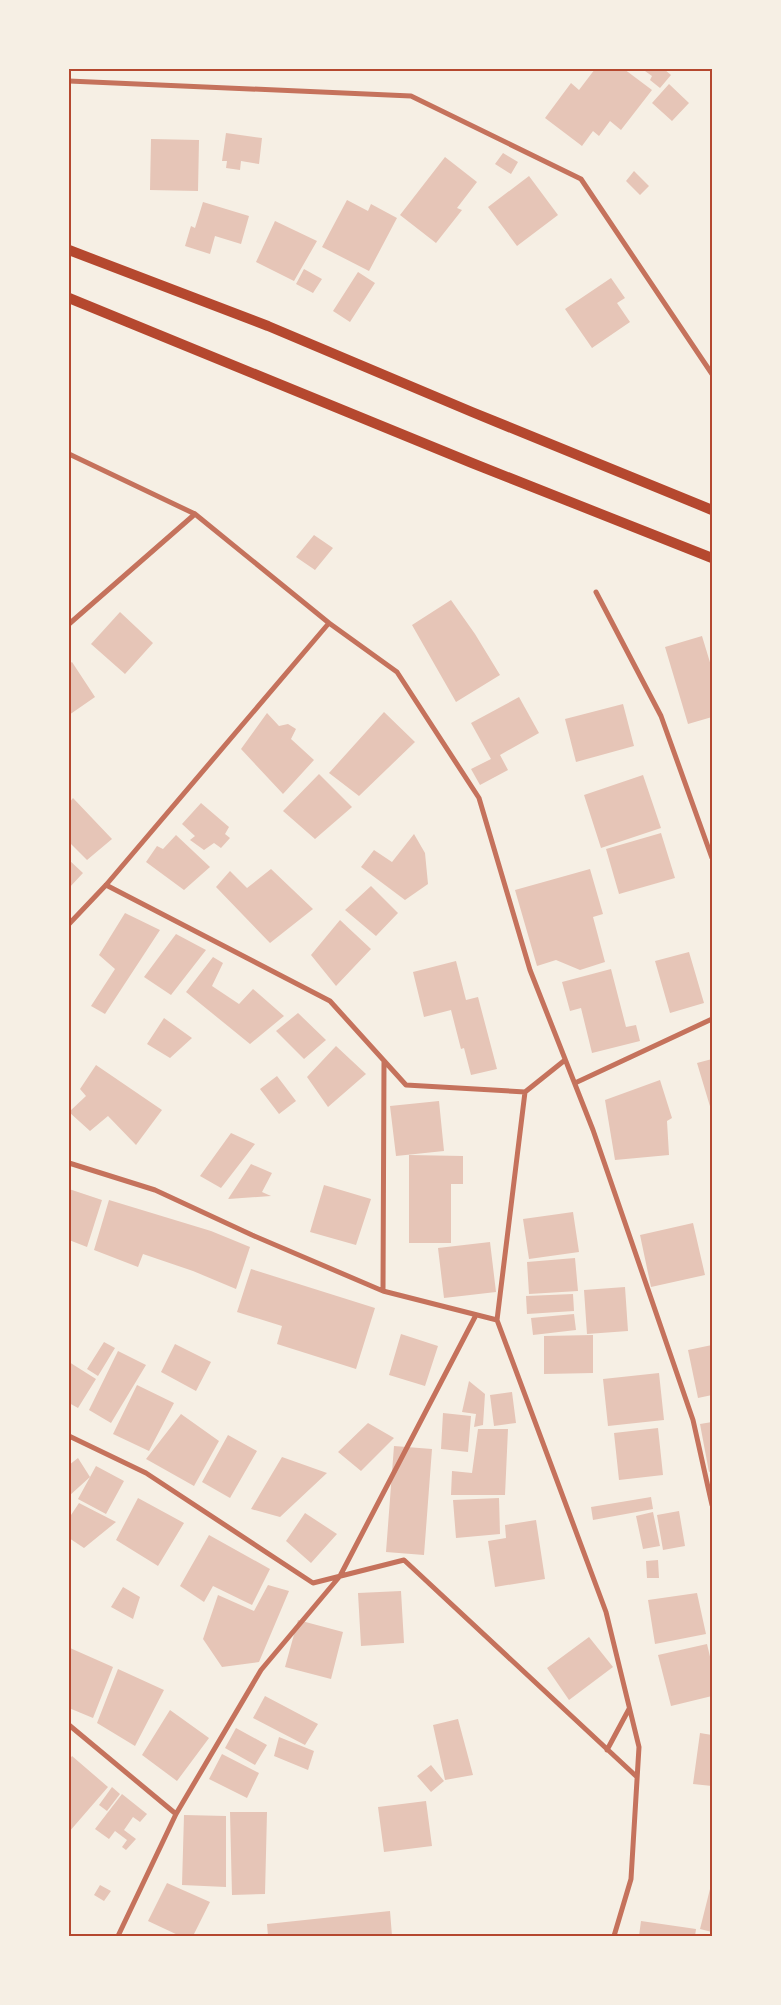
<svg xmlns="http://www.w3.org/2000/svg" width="781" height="2005" font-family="Montserrat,sans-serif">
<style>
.building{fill:#e6c5b7}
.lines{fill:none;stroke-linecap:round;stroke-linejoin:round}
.minor{stroke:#c5725c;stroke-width:5}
.secondary{stroke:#b5482f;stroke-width:10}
.neatline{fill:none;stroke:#b5482f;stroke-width:2}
</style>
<rect width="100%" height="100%" fill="#f6efe4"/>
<!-- building -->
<path class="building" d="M 595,69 L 624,69 L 652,90 L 621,130 L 610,121 L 599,136 L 593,131 L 582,146 L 545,118 L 571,83 L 579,90 Z
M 646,69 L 664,69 L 671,75 L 660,88 L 650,80 L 652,76 L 645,71 Z
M 669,84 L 689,103 L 672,121 L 652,103 Z
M 226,133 L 262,138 L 259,164 L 241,161 L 240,170 L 226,168 L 227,161 L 222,161 Z
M 151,139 L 199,140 L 198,191 L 150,190 Z
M 503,153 L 518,162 L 511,174 L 495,164 Z
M 445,157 L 477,182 L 457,208 L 462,210 L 436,243 L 400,215 Z
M 634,171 L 649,186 L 640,195 L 626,181 Z
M 529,176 L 558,215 L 517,246 L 488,207 Z
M 347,200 L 368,211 L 371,204 L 397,218 L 369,271 L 322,247 Z
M 203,202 L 249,216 L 241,244 L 215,236 L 210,254 L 185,246 L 191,226 L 195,228 Z
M 275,221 L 317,241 L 294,281 L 256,262 Z
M 304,269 L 322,279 L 313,293 L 296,284 Z
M 358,272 L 375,283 L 350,322 L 333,311 Z
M 611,278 L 625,298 L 617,303 L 630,322 L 592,348 L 565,309 Z
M 314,535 L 333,548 L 315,570 L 296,557 Z
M 451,600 L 475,634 L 500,675 L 456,702 L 412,625 Z
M 120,612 L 153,643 L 125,674 L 91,644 Z
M 702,636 L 712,669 L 712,717 L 688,724 L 665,647 Z
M 72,662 L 95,697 L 69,715 L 69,664 Z
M 519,697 L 539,733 L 500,755 L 508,770 L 480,785 L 471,769 L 491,759 L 471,723 Z
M 623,704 L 634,746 L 576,762 L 565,719 Z
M 384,712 L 415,742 L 359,796 L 329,773 Z
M 267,713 L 279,726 L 288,724 L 296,729 L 291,739 L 314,760 L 283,794 L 241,749 Z
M 319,774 L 352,807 L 315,839 L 283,811 Z
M 643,775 L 661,828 L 601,848 L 584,795 Z
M 73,798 L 112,839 L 87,860 L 69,842 L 69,803 Z
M 201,803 L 229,827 L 225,834 L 230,838 L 221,848 L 214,843 L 204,850 L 190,840 L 195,836 L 182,824 Z
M 661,833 L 675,878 L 619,894 L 606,849 Z
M 414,834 L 425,853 L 428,884 L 405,900 L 361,867 L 374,850 L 392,862 Z
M 176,835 L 210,867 L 184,890 L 146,862 L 157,846 L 163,849 Z
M 69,860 L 83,873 L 69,888 Z
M 271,869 L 313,909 L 270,943 L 216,887 L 230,871 L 247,888 Z
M 590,869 L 603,914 L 593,917 L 605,962 L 580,970 L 556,960 L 537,966 L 515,890 Z
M 371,886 L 398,913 L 376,936 L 345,910 Z
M 125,913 L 160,930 L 105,1014 L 91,1006 L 115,969 L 99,955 Z
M 340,920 L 371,949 L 336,986 L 311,955 Z
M 176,934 L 206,950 L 171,995 L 144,977 Z
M 689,952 L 704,1003 L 670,1013 L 655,961 Z
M 213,957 L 223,963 L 212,986 L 239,1004 L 253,989 L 284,1016 L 250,1044 L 186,992 Z
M 456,961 L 466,1000 L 478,997 L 497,1069 L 471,1075 L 464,1048 L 461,1049 L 451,1010 L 424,1017 L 413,972 Z
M 611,969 L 626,1027 L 636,1025 L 640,1041 L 592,1053 L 581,1008 L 570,1011 L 562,982 Z
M 298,1013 L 326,1040 L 304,1059 L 276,1031 Z
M 164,1018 L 192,1038 L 170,1058 L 147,1044 Z
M 336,1046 L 366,1074 L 328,1107 L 307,1077 Z
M 712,1059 L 712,1113 L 697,1063 Z
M 96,1065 L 162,1110 L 136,1145 L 108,1116 L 90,1131 L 69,1112 L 86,1096 L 80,1089 Z
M 277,1076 L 296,1101 L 279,1114 L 260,1089 Z
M 660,1080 L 672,1118 L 667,1121 L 669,1155 L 615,1160 L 605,1100 Z
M 439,1101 L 444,1151 L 396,1156 L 390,1106 Z
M 231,1133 L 255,1144 L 221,1188 L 200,1176 Z
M 409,1155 L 463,1156 L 463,1184 L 451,1184 L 451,1243 L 409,1243 Z
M 251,1164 L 272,1173 L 262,1192 L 271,1196 L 228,1199 Z
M 324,1185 L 371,1199 L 356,1245 L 310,1232 Z
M 69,1189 L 102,1200 L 87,1247 L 69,1240 Z
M 109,1200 L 211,1231 L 250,1247 L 236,1289 L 193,1271 L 143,1254 L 138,1267 L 94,1250 Z
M 573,1212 L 579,1252 L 529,1259 L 523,1219 Z
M 693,1223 L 705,1275 L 651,1287 L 640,1235 Z
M 490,1242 L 496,1292 L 444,1298 L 438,1248 Z
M 575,1258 L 578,1291 L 529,1294 L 527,1262 Z
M 251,1269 L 375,1308 L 356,1369 L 277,1344 L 282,1326 L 237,1312 Z
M 625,1287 L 628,1331 L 587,1334 L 584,1290 Z
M 573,1294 L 574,1311 L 527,1314 L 526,1296 Z
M 574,1314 L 576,1330 L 533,1335 L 531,1318 Z
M 401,1334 L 438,1346 L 425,1386 L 389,1375 Z
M 593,1335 L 593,1373 L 544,1374 L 544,1336 Z
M 104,1342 L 115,1348 L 98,1376 L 87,1369 Z
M 175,1344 L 211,1362 L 196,1391 L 161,1372 Z
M 712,1345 L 712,1395 L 698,1398 L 688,1350 Z
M 118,1351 L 146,1365 L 111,1423 L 89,1410 Z
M 69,1362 L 96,1379 L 78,1408 L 69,1403 Z
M 659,1373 L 664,1420 L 608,1426 L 603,1379 Z
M 469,1381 L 485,1394 L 483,1425 L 474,1427 L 476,1414 L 462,1412 Z
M 137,1385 L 174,1403 L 149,1451 L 113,1434 Z
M 512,1392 L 516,1423 L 494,1426 L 490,1395 Z
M 443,1413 L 471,1416 L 468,1452 L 441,1449 Z
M 181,1414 L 219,1441 L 194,1486 L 146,1459 Z
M 712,1422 L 712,1471 L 709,1472 L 700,1424 Z
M 368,1423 L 394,1438 L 361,1471 L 338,1452 Z
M 658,1428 L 663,1475 L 619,1480 L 614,1433 Z
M 478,1429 L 508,1429 L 505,1495 L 451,1495 L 452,1471 L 472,1473 Z
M 228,1435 L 257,1451 L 230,1498 L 202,1482 Z
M 394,1446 L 432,1449 L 424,1555 L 386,1552 Z
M 282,1457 L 327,1473 L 280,1517 L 251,1509 Z
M 78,1458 L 90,1477 L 69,1496 L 69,1465 Z
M 96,1466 L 124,1481 L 106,1514 L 78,1499 Z
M 651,1497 L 653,1509 L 593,1520 L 591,1507 Z
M 138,1498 L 184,1523 L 158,1566 L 116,1540 Z
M 499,1498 L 500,1534 L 456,1538 L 453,1500 Z
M 79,1503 L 116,1522 L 84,1548 L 69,1538 L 69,1518 Z
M 679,1511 L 685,1546 L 663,1550 L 657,1515 Z
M 653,1512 L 660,1546 L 643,1549 L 636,1516 Z
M 305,1513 L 337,1534 L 311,1563 L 286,1541 Z
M 536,1520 L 545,1579 L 495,1587 L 488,1541 L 506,1538 L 505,1525 Z
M 209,1535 L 270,1569 L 252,1605 L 213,1586 L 204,1602 L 180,1586 Z
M 658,1560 L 659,1578 L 647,1578 L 646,1561 Z
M 268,1585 L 289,1591 L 259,1662 L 222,1667 L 203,1639 L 218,1595 L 254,1611 Z
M 123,1587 L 140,1597 L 133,1619 L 111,1607 Z
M 401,1591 L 404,1643 L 361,1646 L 358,1593 Z
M 697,1593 L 706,1634 L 655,1644 L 648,1600 Z
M 298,1620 L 343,1632 L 331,1679 L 285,1667 Z
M 589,1637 L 613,1667 L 569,1700 L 547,1668 Z
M 707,1644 L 712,1665 L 712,1696 L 671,1706 L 658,1655 Z
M 70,1648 L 113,1667 L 93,1718 L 69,1708 Z
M 118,1669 L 164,1690 L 135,1746 L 97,1723 Z
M 265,1696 L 318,1724 L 305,1745 L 253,1718 Z
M 170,1710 L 209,1738 L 177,1781 L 142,1755 Z
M 458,1719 L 473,1775 L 445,1780 L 433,1725 Z
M 236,1728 L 267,1745 L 255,1765 L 225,1748 Z
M 700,1733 L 712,1735 L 712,1786 L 693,1784 Z
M 279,1737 L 314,1751 L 308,1770 L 274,1756 Z
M 222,1754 L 259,1773 L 247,1798 L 209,1779 Z
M 72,1756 L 108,1787 L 69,1832 L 69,1760 Z
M 431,1765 L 444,1781 L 431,1792 L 417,1776 Z
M 112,1787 L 120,1794 L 107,1811 L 99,1805 Z
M 122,1794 L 147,1814 L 140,1822 L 133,1817 L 124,1830 L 136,1839 L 126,1850 L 122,1847 L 127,1840 L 115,1831 L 109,1839 L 95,1829 Z
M 426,1801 L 432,1846 L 384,1852 L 378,1807 Z
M 230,1812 L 267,1812 L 265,1894 L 232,1895 Z
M 184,1815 L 226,1816 L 226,1887 L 182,1885 Z
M 167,1883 L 210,1902 L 193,1936 L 180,1936 L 148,1921 Z
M 100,1885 L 111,1891 L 104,1901 L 94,1895 Z
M 711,1885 L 712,1885 L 712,1932 L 700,1929 Z
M 390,1911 L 392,1936 L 268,1936 L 267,1924 Z
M 641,1921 L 696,1929 L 695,1936 L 639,1936 Z"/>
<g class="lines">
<!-- minor -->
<path class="minor" d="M 69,81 L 411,96 L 581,179 L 712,374
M 69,454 L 195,514 L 329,623
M 596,592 L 661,716 L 712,858
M 69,624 L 195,514
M 106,885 L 330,1001 L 406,1085 L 525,1092
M 69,924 L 106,885 L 329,623 L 397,672 L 479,798 L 530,970 L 593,1130 L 693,1420 L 712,1505
M 565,1060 L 525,1092 L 497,1320 L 606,1612 L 639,1747 L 631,1879 L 614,1936
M 384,1061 L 383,1291 L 497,1320
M 575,1083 L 712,1019
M 69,1163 L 155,1190 L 252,1235 L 383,1291
M 69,1436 L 146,1473 L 313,1583 L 404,1560 L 637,1777
M 69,1725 L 176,1814
M 607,1750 L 629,1709
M 118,1936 L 176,1814 L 261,1670 L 340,1576 L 476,1315"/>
<!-- secondary -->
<path class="secondary" d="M 69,250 L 268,326 L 472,412 L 712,510
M 69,298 L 472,463 L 712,558"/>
</g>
<!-- border -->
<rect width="781" height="2005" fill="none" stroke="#f6efe4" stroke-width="140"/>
<rect x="70" y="70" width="641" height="1865" class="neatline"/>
</svg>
